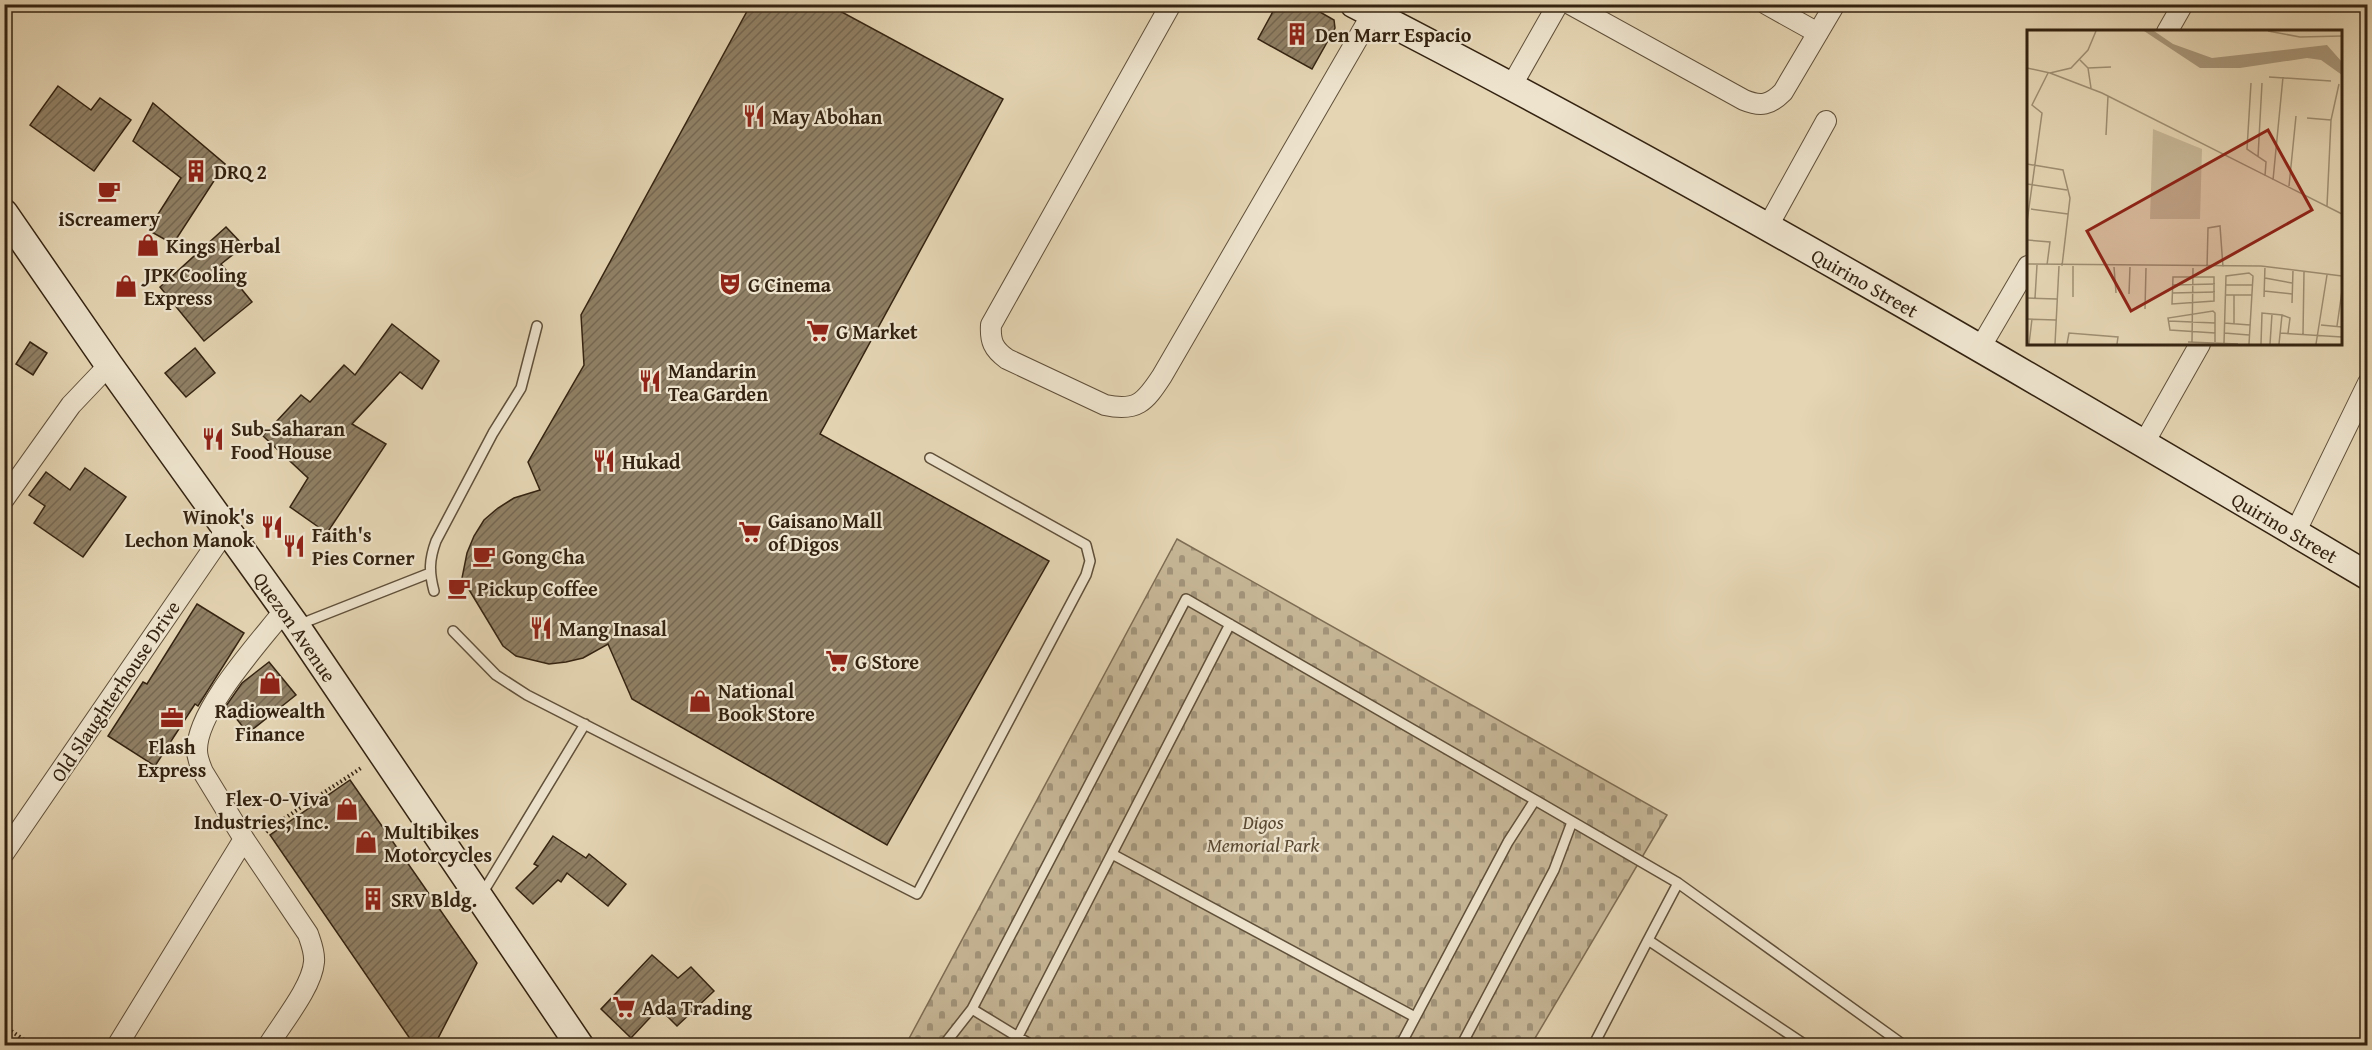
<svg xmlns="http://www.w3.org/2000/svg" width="2372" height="1050" font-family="'Gentium Book Plus',serif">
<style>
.cemetery{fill:url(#cemetery-stones);stroke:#7e6d54;stroke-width:1.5}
.building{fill:url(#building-hatch);stroke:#342311;stroke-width:1.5}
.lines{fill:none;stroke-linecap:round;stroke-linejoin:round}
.lane-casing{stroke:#60503a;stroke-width:12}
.street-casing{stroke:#60503a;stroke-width:22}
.secondary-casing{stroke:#342311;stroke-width:30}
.path{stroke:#342311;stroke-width:4;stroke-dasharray:1.5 3;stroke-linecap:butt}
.lane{stroke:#eee4ce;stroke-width:9}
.street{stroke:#eee4ce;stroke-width:20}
.secondary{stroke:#eee4ce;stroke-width:27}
.labels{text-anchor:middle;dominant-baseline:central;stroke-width:4.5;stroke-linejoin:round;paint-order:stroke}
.poi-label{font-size:20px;font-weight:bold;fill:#342311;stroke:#eee4ce;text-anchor:start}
.street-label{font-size:20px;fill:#342311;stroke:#eee4ce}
.park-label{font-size:20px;font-style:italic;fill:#594832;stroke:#eee4ce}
.inset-road{fill:none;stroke:#9e8e72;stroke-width:1.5}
.view{fill:#8f2418;fill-opacity:0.15;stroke:#8f2418;stroke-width:3}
.inset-edge{fill:none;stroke:#342311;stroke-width:3}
</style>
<defs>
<pattern id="cemetery-stones" width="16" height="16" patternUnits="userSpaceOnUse" patternTransform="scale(1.5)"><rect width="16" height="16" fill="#c7b797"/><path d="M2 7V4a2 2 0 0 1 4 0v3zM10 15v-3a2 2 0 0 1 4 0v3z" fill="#a2947a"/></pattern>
<pattern id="building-hatch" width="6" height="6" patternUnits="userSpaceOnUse" patternTransform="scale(1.5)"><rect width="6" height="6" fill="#908065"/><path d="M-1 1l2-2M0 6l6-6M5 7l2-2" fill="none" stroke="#766852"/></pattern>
</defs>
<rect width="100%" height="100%" fill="#e5d5b3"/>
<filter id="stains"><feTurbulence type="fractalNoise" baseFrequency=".00333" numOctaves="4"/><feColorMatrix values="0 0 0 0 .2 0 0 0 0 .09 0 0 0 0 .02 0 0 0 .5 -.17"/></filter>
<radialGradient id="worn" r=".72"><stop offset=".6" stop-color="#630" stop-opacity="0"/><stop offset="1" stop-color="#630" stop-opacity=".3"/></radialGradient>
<!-- cemetery -->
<path class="cemetery" d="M 1177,539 L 1667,815 L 1531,1045 L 905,1046 Z"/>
<!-- building -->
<path class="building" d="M 751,4 L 827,4 L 1003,99 L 820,434 L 1049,561 L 887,845 L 632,699 L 608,644 L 583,658 L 566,662 L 549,664 L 516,656 L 503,646 L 462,578 L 467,553 L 474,536 L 484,520 L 498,508 L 514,498 L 540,490 L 528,462 L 584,365 L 581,315 Z
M 1277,4 L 1306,4 L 1334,20 L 1335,28 L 1312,69 L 1258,39 Z
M 58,86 L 91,110 L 100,98 L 131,120 L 94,171 L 30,125 Z
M 153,103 L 225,164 L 173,244 L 148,230 L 181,178 L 133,141 Z
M 226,227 L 244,246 L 221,264 L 252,302 L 204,341 L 160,287 Z
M 392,324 L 439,361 L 422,389 L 400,372 L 352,424 L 386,444 L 327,533 L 290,507 L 308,478 L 263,436 L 301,395 L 310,402 L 344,365 L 355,375 Z
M 30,342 L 47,353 L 33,375 L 16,364 Z
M 195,348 L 215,373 L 186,397 L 165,373 Z
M 85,468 L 126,497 L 83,557 L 34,523 L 45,506 L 29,495 L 46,472 L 70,490 Z
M 197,604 L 244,633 L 198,706 L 195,704 L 155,766 L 108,736 L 143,682 L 147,684 Z
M 269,662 L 296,695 L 248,733 L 226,706 L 242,683 Z
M 350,780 L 477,963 L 434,1046 L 415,1046 L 270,835 Z
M 553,836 L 586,858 L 589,854 L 626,884 L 608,906 L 567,873 L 561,882 L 558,880 L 533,904 L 516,888 L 538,866 L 534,864 Z
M 652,955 L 678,978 L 691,967 L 714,991 L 677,1026 L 659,1008 L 631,1038 L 601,1009 Z"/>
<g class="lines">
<!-- lane casing -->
<g class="lane-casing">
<path id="lane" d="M 434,591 C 429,572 429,560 436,541 L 493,433 L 521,388 L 537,326
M 298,625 L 430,573
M 453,631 L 496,675 L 527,695 L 917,894 L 1086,575 L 1090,561 L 1086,545 L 930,458
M 1535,800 L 1678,883
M 1112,854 L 1415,1017
M 482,894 L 585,724
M 1648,940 L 1678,883 L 1905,1046
M 972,1009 L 1033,1046
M 943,1046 L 972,1009 L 1186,599 L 1535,800 L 1508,842 L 1400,1046
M 1013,1046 L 1230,624
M 1461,1046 L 1554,870 L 1572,822
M 1593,1046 L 1648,940 L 1807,1046"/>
</g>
<!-- street casing -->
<g class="street-casing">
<path id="street" d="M 1171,4 L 991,325 C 990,341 993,349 1007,359 L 1105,405 C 1137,412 1145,402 1162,376 L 1372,14
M 1570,4 L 1744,100 C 1761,107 1770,105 1783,92 L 1835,4
M 1766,4 L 1818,33
M 2167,32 L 2183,4
M 1512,85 L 1558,4
M 1768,226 L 1826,121
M 1980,348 L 2028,266
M 2144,443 L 2200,344
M 4,499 L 71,405 L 109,365
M 2295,533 L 2368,383
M 4,853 L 226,530
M 117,1046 L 244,839
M 268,1046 C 282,1023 312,987 314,962 C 315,952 311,943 308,934 L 244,839 L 203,772 C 200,765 197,758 197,750 C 197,710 258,644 283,612"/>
</g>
<!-- secondary casing -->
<g class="secondary-casing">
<g id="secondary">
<path id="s1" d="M 1354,4 C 1699,181 2034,378 2368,576"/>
<path id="s2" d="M 4,213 L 109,365 L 296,626 L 580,1046"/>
</g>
</g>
<!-- path -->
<path class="path" d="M 266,832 C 296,809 329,790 361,768
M 4,1026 L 33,1046"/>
<!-- lane -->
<use href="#lane" class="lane"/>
<!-- street -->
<use href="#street" class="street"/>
<!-- secondary -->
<use href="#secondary" class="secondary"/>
</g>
<!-- icons -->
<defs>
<g id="building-bare" transform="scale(1.8)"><path d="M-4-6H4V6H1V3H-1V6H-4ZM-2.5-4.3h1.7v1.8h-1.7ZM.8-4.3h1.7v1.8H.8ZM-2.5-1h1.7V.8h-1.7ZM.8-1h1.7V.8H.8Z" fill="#8f2418" stroke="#eee4ce" stroke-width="2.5" paint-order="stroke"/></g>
<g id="restaurant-bare" transform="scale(1.8)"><path d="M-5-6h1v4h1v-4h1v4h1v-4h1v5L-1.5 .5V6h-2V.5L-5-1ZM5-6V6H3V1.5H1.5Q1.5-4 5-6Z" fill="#8f2418" stroke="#eee4ce" stroke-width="2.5" paint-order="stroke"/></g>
<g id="cafe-bare" transform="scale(1.8)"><path d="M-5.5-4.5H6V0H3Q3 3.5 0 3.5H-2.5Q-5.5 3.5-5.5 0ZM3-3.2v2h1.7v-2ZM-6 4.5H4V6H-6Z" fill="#8f2418" stroke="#eee4ce" stroke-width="2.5" paint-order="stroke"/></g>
<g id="shop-bare" transform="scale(1.8)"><path d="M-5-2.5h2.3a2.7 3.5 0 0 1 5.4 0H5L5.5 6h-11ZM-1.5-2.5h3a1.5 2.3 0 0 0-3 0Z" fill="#8f2418" stroke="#eee4ce" stroke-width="2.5" paint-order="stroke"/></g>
<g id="theatre-bare" transform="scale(1.8)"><path d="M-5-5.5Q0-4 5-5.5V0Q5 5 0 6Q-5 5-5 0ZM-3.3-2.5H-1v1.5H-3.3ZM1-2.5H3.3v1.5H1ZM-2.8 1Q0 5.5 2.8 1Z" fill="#8f2418" stroke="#eee4ce" stroke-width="2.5" paint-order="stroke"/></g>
<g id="supermarket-bare" transform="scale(1.8)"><path d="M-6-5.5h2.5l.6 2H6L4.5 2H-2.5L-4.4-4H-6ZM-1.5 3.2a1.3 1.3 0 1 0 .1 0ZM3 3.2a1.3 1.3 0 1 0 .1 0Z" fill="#8f2418" stroke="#eee4ce" stroke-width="2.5" paint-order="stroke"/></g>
<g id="office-bare" transform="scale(1.8)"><path d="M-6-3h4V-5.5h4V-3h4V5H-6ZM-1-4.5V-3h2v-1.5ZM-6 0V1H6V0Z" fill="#8f2418" stroke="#eee4ce" stroke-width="2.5" paint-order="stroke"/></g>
</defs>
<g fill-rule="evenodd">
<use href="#building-bare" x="1297" y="34"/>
<use href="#restaurant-bare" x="754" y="116"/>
<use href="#building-bare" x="196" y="171"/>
<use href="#cafe-bare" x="109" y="191"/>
<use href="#shop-bare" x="148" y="245"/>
<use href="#theatre-bare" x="730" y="284"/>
<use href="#shop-bare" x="126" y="286"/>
<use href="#supermarket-bare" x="818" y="331"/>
<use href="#restaurant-bare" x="650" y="381"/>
<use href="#restaurant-bare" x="213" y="439"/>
<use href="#restaurant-bare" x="604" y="461"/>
<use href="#restaurant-bare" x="272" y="527"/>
<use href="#supermarket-bare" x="750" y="532"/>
<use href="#restaurant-bare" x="294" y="546"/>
<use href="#cafe-bare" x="484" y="556"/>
<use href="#cafe-bare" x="459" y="588"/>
<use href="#restaurant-bare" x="541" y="628"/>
<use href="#supermarket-bare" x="837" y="661"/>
<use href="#shop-bare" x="270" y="683"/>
<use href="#shop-bare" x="700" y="701"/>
<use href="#office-bare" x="172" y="718"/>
<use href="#shop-bare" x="347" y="809"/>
<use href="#shop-bare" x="366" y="842"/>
<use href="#building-bare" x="373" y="899"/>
<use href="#supermarket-bare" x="624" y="1007"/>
</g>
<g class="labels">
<!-- poi labels -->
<g class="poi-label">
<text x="1315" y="34">Den Marr Espacio</text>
<text x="772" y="116">May Abohan</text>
<text x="214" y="171">DRQ 2</text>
<text x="109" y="218" text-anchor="middle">iScreamery</text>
<text x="166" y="245">Kings Herbal</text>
<text x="144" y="274">JPK Cooling<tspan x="144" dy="23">Express</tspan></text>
<text x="748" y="284">G Cinema</text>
<text x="836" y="331">G Market</text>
<text x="668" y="370">Mandarin<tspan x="668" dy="23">Tea Garden</tspan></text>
<text x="231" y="428">Sub-Saharan<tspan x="231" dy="23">Food House</tspan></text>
<text x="622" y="461">Hukad</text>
<text x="254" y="516" text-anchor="end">Winok's<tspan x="254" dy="23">Lechon Manok</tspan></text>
<text x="768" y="520">Gaisano Mall<tspan x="768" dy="23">of Digos</tspan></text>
<text x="312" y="534">Faith's<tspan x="312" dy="23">Pies Corner</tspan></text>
<text x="502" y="556">Gong Cha</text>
<text x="477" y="588">Pickup Coffee</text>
<text x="559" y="628">Mang Inasal</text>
<text x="855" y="661">G Store</text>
<text x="718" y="690">National<tspan x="718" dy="23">Book Store</tspan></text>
<text x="270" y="710" text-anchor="middle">Radiowealth<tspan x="270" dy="23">Finance</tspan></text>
<text x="172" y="746" text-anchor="middle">Flash<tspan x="172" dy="23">Express</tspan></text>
<text x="329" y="798" text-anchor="end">Flex-O-Viva<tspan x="329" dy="23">Industries, Inc.</tspan></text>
<text x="384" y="831">Multibikes<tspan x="384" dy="23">Motorcycles</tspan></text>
<text x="391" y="899">SRV Bldg.</text>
<text x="642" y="1007">Ada Trading</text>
</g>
<!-- street labels -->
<g class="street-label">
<text stroke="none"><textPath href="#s1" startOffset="582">Quirino Street</textPath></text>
<text stroke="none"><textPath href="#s1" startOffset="1068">Quirino Street</textPath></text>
<text stroke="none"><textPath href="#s2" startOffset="506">Quezon Avenue</textPath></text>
<text transform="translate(115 691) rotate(-56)">Old Slaughterhouse Drive</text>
</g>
<!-- park labels -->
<g class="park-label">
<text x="1263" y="821">Digos<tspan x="1263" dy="23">Memorial Park</tspan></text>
</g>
</g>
<!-- overview -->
<g transform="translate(2027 30)">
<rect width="315" height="315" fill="#e5d5b3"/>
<path d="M 126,99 L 175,119 L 173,189 L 123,189 Z" fill="#c7b797"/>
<path d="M 117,1 L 127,1 L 146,14 L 185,28 L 300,15 L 315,32 L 315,45 L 294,30 L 280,28 L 213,38 L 173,38 Z" fill="#a9987c"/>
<path class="inset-road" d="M 241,1 L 273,7 L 315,6M 53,30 L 61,38 L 84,37M 0,38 L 23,43 L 44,38 L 61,20 L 69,1M 61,38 L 64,58M 23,43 L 75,63 L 315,184M 242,47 L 304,51M 224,53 L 220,119 L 239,132 L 238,146M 280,88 L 304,90M 79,105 L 81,66M 231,127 L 235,53M 0,134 L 36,140 L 43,168 L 35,236M 246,150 L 256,47M 0,154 L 40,160M 262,156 L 269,86M 300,176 L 304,90 L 312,54M 4,179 L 41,184M 0,192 L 15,83 L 5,75 L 21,43M 0,210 L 23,212 L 20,235M 0,234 L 234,236 L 315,246M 46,236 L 46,267M 87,237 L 89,263M 180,238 L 181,198 L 193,196 L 196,237M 146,247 L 187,247 L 187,271 L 145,274 ZM 238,248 L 265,253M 145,255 L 188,254M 198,255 L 225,255M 237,261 L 265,264M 145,263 L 188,262M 102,264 L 103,237M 198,265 L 225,265M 237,267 L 238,236M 0,268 L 30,269M 8,268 L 10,235M 265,273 L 266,240M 118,279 L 119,238M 255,285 L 263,288 L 261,303M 0,289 L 29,290M 142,291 L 188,293M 197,293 L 223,295M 207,294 L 207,265M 294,295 L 315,297M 310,296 L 315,261M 197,303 L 222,305M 253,303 L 315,307M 276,304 L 277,242M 161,312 L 211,314M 165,312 L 166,238M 188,312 L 188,283 L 186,281 L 141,288 L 143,300 L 188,303M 197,313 L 199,246 L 222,243 L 226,246 L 222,314M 2,314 L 5,289M 28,314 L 32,236M 40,314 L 42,303 L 91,307 L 90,314M 234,314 L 235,283 L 255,285 L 252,314M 243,314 L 245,284M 289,314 L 300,245"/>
<path class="view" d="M 241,100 L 285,180 L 104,281 L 60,201 Z"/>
<rect width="315" height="315" class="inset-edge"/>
</g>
<!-- margin -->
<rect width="2372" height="1050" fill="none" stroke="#e5d5b3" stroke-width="24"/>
<rect x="6" y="6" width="2360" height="1038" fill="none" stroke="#342311" stroke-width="3"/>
<rect x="12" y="12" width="2348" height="1026" fill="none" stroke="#342311" stroke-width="1.5"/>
<rect width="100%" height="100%" filter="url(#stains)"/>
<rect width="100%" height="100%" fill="url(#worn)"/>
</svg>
